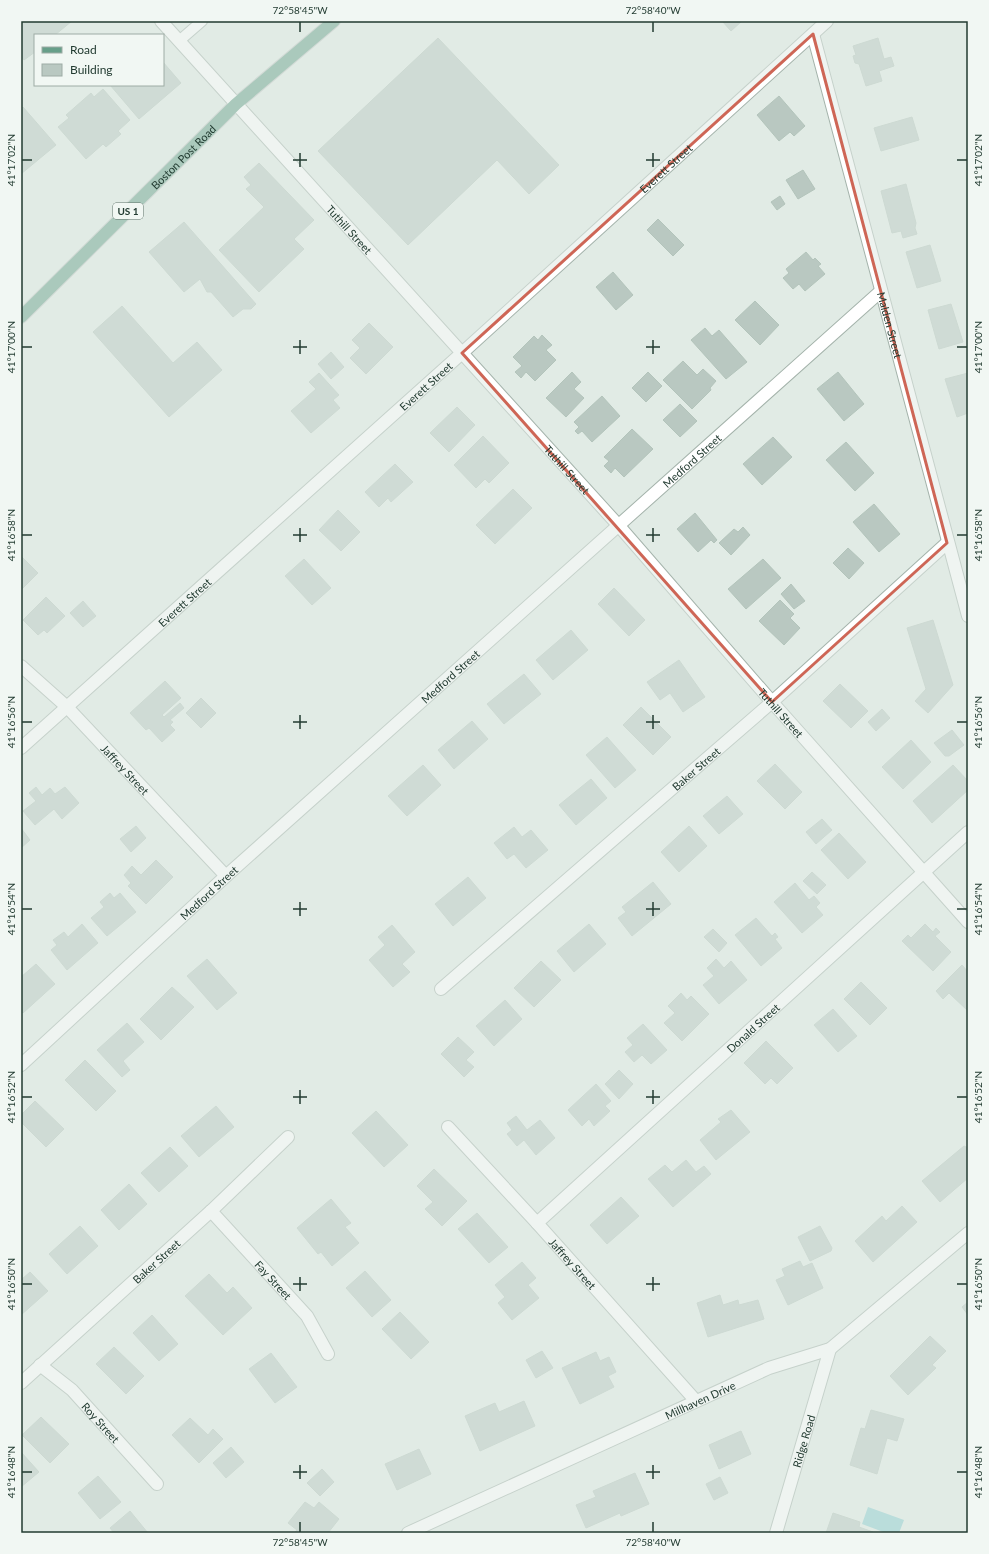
<svg xmlns="http://www.w3.org/2000/svg" width="989" height="1554" font-family="Lato,sans-serif">
<style>
.water{fill:#8accce}
.building{fill:#b9c8c1;stroke:#b3c4bb}
.lines{fill:none;stroke-linecap:round;stroke-linejoin:round}
.service-casing{stroke:#a4b3ab;stroke-width:12}
.minor-casing{stroke:#a4b3ab;stroke-width:14}
.primary-casing{stroke:#c1c8c5;stroke-width:14}
.service{stroke:#fff;stroke-width:10}
.minor{stroke:#fff;stroke-width:12}
.primary{stroke:#679f89;stroke-width:12}
.marked{fill:none;stroke:#ce6656;stroke-width:3;stroke-linejoin:round}
.ticks{fill:none;stroke:#223b31;stroke-width:1.5}
.labels{text-anchor:middle;dominant-baseline:central;stroke-width:3;stroke-linejoin:round;paint-order:stroke}
.shield{fill:#f1f7f3;stroke:#60736b;stroke-width:1}
.shield-label{font-size:10px;font-weight:bold;fill:#223b31}
.street-label{font-size:11px;fill:#223b31;stroke:#f1f7f3}
.neatline{fill:none;stroke:#223b31;stroke-width:1.5}
.ticks-label{font-size:10px;text-anchor:middle;fill:#223b31}
</style>
<rect width="100%" height="100%" fill="#e1ebe5"/>
<!-- water -->
<path class="water" d="M 868,1507 L 904,1520 L 899,1533 L 886,1533 L 862,1524 Z"/>
<!-- building -->
<path class="building" d="M 21,21 L 72,21 L 55,35 L 35,35 L 35,52 L 24,60 L 21,56 Z
M 722,21 L 742,21 L 731,31 Z
M 438,38 L 559,165 L 529,194 L 497,160 L 408,245 L 318,151 Z
M 878,38 L 884,59 L 891,57 L 894,66 L 879,71 L 882,81 L 866,86 L 859,64 L 855,63 L 853,56 L 856,55 L 853,46 Z
M 163,62 L 181,83 L 139,119 L 110,85 L 163,85 Z
M 103,89 L 130,120 L 118,131 L 121,134 L 106,147 L 103,144 L 86,159 L 58,127 L 69,118 L 66,115 L 91,93 L 94,97 Z
M 779,96 L 805,126 L 794,136 L 790,132 L 779,141 L 757,115 Z
M 23,107 L 56,145 L 21,174 L 21,109 Z
M 912,117 L 919,140 L 881,151 L 874,128 Z
M 259,163 L 314,220 L 294,239 L 304,249 L 259,292 L 219,250 L 264,207 L 246,189 L 251,185 L 244,177 Z
M 803,170 L 815,189 L 798,199 L 786,180 Z
M 906,184 L 916,223 L 915,228 L 917,234 L 903,238 L 901,231 L 892,233 L 881,191 Z
M 780,196 L 785,204 L 777,210 L 771,202 Z
M 658,219 L 684,245 L 673,256 L 647,230 Z
M 184,222 L 256,304 L 251,309 L 243,309 L 233,317 L 211,292 L 207,292 L 200,279 L 184,292 L 149,252 Z
M 930,245 L 941,281 L 917,288 L 906,252 Z
M 806,252 L 813,260 L 815,258 L 821,264 L 818,266 L 825,274 L 805,291 L 799,284 L 793,289 L 783,278 L 789,273 L 786,269 Z
M 613,272 L 633,295 L 616,310 L 596,287 Z
M 755,301 L 779,325 L 760,345 L 735,320 Z
M 951,304 L 963,342 L 939,349 L 928,310 Z
M 122,306 L 173,363 L 197,342 L 222,370 L 169,417 L 93,332 Z
M 369,323 L 393,347 L 366,374 L 350,358 L 360,348 L 352,340 Z
M 705,328 L 712,336 L 719,330 L 747,362 L 726,379 L 691,340 Z
M 542,335 L 552,345 L 546,350 L 556,360 L 535,381 L 526,372 L 521,378 L 515,372 L 522,366 L 513,357 L 534,336 L 538,340 Z
M 331,352 L 344,367 L 331,379 L 318,364 Z
M 683,361 L 697,375 L 703,369 L 716,381 L 710,388 L 711,390 L 692,409 L 663,380 Z
M 572,372 L 581,382 L 574,389 L 584,398 L 566,417 L 546,398 Z
M 648,372 L 662,386 L 646,402 L 632,388 Z
M 838,372 L 864,404 L 844,421 L 817,389 Z
M 319,373 L 339,395 L 333,400 L 340,408 L 311,433 L 291,411 L 316,389 L 309,382 Z
M 968,373 L 968,413 L 957,417 L 945,379 Z
M 602,396 L 620,416 L 592,442 L 582,431 L 578,434 L 575,431 L 579,427 L 574,422 Z
M 680,404 L 697,421 L 680,437 L 663,420 Z
M 457,407 L 475,425 L 449,452 L 430,433 Z
M 632,429 L 653,449 L 624,477 L 615,468 L 611,473 L 604,466 L 609,461 L 604,457 Z
M 483,436 L 509,463 L 489,483 L 485,479 L 476,488 L 454,465 Z
M 773,437 L 792,457 L 762,485 L 743,464 Z
M 846,442 L 874,473 L 855,491 L 826,460 Z
M 395,464 L 413,482 L 391,502 L 388,498 L 379,507 L 365,492 Z
M 513,489 L 532,508 L 495,544 L 476,525 Z
M 874,504 L 900,534 L 879,552 L 853,522 Z
M 338,510 L 360,532 L 341,551 L 319,530 Z
M 695,513 L 717,540 L 714,543 L 711,540 L 698,552 L 677,529 Z
M 743,527 L 750,535 L 731,555 L 719,543 L 734,529 L 738,532 Z
M 848,548 L 864,563 L 849,579 L 833,563 Z
M 21,556 L 38,573 L 21,590 Z
M 304,559 L 331,588 L 312,605 L 285,576 Z
M 763,559 L 781,578 L 746,609 L 728,589 Z
M 791,584 L 805,601 L 794,609 L 781,594 Z
M 614,588 L 645,620 L 629,636 L 598,604 Z
M 46,597 L 65,616 L 47,633 L 44,630 L 38,635 L 23,620 Z
M 780,600 L 794,614 L 790,618 L 800,628 L 784,645 L 759,621 Z
M 83,601 L 96,616 L 83,627 L 70,613 Z
M 933,620 L 953,685 L 928,713 L 915,701 L 926,689 L 907,628 Z
M 571,630 L 588,650 L 553,680 L 536,660 Z
M 679,660 L 705,697 L 683,712 L 670,693 L 660,700 L 647,682 Z
M 524,674 L 541,694 L 504,724 L 487,704 Z
M 165,681 L 181,698 L 162,715 L 164,717 L 180,703 L 184,708 L 170,720 L 173,722 L 170,725 L 175,730 L 162,742 L 149,728 L 146,730 L 130,713 Z
M 840,684 L 868,711 L 851,728 L 823,701 Z
M 201,698 L 216,713 L 201,728 L 186,713 Z
M 641,707 L 671,737 L 653,755 L 623,725 Z
M 882,709 L 890,718 L 876,731 L 868,722 Z
M 472,721 L 488,739 L 454,769 L 438,750 Z
M 952,730 L 964,745 L 949,756 L 945,756 L 934,743 Z
M 607,737 L 636,770 L 615,788 L 586,755 Z
M 911,740 L 931,762 L 903,789 L 882,767 Z
M 775,764 L 802,792 L 785,809 L 757,781 Z
M 423,765 L 441,785 L 407,816 L 388,796 Z
M 953,765 L 968,781 L 968,790 L 932,823 L 913,801 Z
M 591,779 L 607,798 L 576,825 L 559,805 Z
M 36,787 L 42,795 L 50,788 L 55,794 L 65,787 L 79,803 L 62,819 L 54,809 L 35,825 L 23,811 L 36,801 L 29,793 Z
M 727,796 L 743,814 L 719,834 L 703,816 Z
M 822,819 L 832,830 L 816,844 L 806,832 Z
M 136,826 L 146,838 L 131,852 L 120,839 Z
M 689,826 L 707,846 L 679,872 L 661,852 Z
M 514,827 L 522,837 L 531,830 L 548,850 L 526,868 L 514,854 L 507,859 L 494,843 Z
M 21,828 L 30,840 L 21,848 Z
M 839,833 L 866,862 L 848,879 L 821,850 Z
M 156,860 L 173,877 L 146,904 L 128,886 L 131,883 L 124,875 L 132,866 L 141,875 Z
M 812,872 L 826,885 L 817,894 L 803,881 Z
M 468,877 L 486,898 L 453,926 L 435,904 Z
M 653,882 L 671,904 L 632,936 L 618,918 L 626,912 L 622,907 Z
M 795,883 L 809,900 L 814,896 L 820,903 L 816,907 L 823,915 L 802,933 L 774,902 Z
M 110,893 L 114,898 L 120,893 L 136,912 L 107,936 L 91,918 L 104,907 L 100,902 Z
M 756,918 L 772,936 L 775,933 L 778,937 L 775,939 L 782,948 L 761,966 L 735,935 Z
M 82,924 L 98,943 L 67,970 L 51,950 L 57,945 L 53,940 L 64,932 L 68,937 Z
M 589,924 L 606,944 L 574,972 L 557,951 Z
M 925,924 L 933,932 L 936,928 L 940,932 L 935,936 L 951,952 L 933,971 L 902,941 L 908,935 L 911,938 Z
M 392,925 L 415,952 L 402,964 L 410,972 L 393,987 L 369,960 L 385,945 L 378,937 Z
M 713,929 L 727,943 L 719,952 L 704,937 Z
M 207,959 L 237,993 L 217,1010 L 187,976 Z
M 716,959 L 724,968 L 731,961 L 747,980 L 719,1004 L 703,985 L 714,976 L 707,968 Z
M 541,961 L 561,980 L 534,1007 L 514,988 Z
M 36,964 L 55,984 L 23,1013 L 21,1010 L 21,977 Z
M 962,965 L 968,972 L 968,1011 L 949,993 L 943,999 L 936,991 Z
M 861,982 L 887,1008 L 870,1025 L 844,999 Z
M 172,987 L 194,1007 L 161,1040 L 140,1019 Z
M 681,993 L 687,1000 L 691,996 L 709,1014 L 682,1041 L 664,1023 L 675,1013 L 668,1006 Z
M 505,1000 L 522,1019 L 494,1046 L 476,1026 Z
M 833,1009 L 857,1036 L 838,1052 L 814,1025 Z
M 127,1023 L 144,1042 L 123,1061 L 130,1070 L 122,1077 L 97,1050 Z
M 643,1024 L 667,1050 L 651,1064 L 642,1055 L 634,1062 L 625,1052 L 633,1045 L 627,1038 Z
M 458,1037 L 474,1052 L 466,1060 L 474,1067 L 464,1077 L 441,1054 Z
M 766,1041 L 793,1068 L 777,1084 L 771,1078 L 765,1084 L 744,1063 Z
M 85,1060 L 116,1091 L 96,1111 L 65,1080 Z
M 619,1070 L 633,1084 L 619,1099 L 605,1084 Z
M 596,1084 L 611,1101 L 605,1106 L 610,1111 L 594,1126 L 589,1119 L 582,1126 L 568,1110 Z
M 35,1101 L 64,1129 L 46,1147 L 21,1122 L 21,1115 Z
M 216,1106 L 234,1127 L 199,1157 L 181,1136 Z
M 731,1110 L 750,1132 L 716,1160 L 700,1140 L 721,1122 L 718,1119 Z
M 376,1111 L 408,1145 L 384,1167 L 352,1133 Z
M 516,1116 L 527,1130 L 540,1120 L 555,1138 L 536,1155 L 524,1140 L 517,1146 L 507,1134 L 512,1130 L 507,1123 Z
M 964,1146 L 968,1148 L 968,1178 L 940,1202 L 922,1181 Z
M 170,1147 L 188,1166 L 159,1192 L 141,1173 Z
M 686,1160 L 696,1172 L 704,1166 L 711,1174 L 673,1207 L 648,1179 L 665,1165 L 672,1172 Z
M 434,1169 L 467,1201 L 442,1226 L 425,1209 L 433,1202 L 417,1186 Z
M 129,1184 L 147,1204 L 119,1230 L 101,1210 Z
M 621,1197 L 639,1216 L 607,1244 L 590,1225 Z
M 331,1199 L 351,1223 L 345,1227 L 359,1243 L 332,1266 L 321,1252 L 318,1254 L 297,1228 Z
M 902,1206 L 917,1222 L 873,1262 L 855,1241 L 882,1216 L 886,1221 Z
M 477,1213 L 508,1247 L 489,1263 L 458,1229 Z
M 80,1226 L 98,1246 L 67,1274 L 49,1254 Z
M 820,1226 L 832,1248 L 831,1251 L 810,1261 L 798,1237 Z
M 800,1261 L 803,1267 L 812,1263 L 823,1288 L 788,1305 L 776,1280 L 785,1276 L 782,1269 Z
M 522,1262 L 536,1278 L 528,1285 L 539,1298 L 512,1320 L 498,1303 L 505,1297 L 495,1285 Z
M 365,1271 L 391,1300 L 372,1317 L 346,1288 Z
M 30,1272 L 48,1291 L 21,1315 L 21,1280 Z
M 209,1274 L 227,1293 L 233,1287 L 252,1308 L 223,1335 L 185,1296 Z
M 720,1295 L 723,1305 L 738,1300 L 739,1305 L 758,1300 L 764,1319 L 708,1337 L 697,1303 Z
M 968,1302 L 968,1315 L 962,1307 Z
M 400,1312 L 429,1342 L 411,1359 L 382,1329 Z
M 152,1315 L 178,1344 L 159,1361 L 133,1333 Z
M 930,1336 L 946,1351 L 932,1365 L 936,1368 L 908,1395 L 890,1376 Z
M 114,1347 L 144,1376 L 126,1394 L 96,1364 Z
M 542,1351 L 553,1368 L 536,1378 L 526,1360 Z
M 596,1352 L 600,1361 L 609,1357 L 616,1372 L 608,1376 L 614,1387 L 580,1404 L 562,1368 Z
M 271,1353 L 297,1387 L 275,1403 L 249,1369 Z
M 524,1401 L 535,1426 L 480,1451 L 465,1416 L 495,1403 L 499,1412 Z
M 871,1410 L 904,1419 L 897,1441 L 887,1438 L 877,1474 L 850,1465 L 861,1428 L 865,1429 Z
M 41,1417 L 69,1444 L 50,1463 L 22,1435 Z
M 190,1418 L 208,1435 L 213,1429 L 223,1439 L 199,1463 L 172,1435 Z
M 741,1431 L 751,1454 L 719,1469 L 709,1445 Z
M 231,1447 L 244,1462 L 226,1478 L 213,1463 Z
M 419,1449 L 431,1474 L 397,1490 L 385,1464 Z
M 21,1452 L 39,1472 L 21,1487 Z
M 322,1469 L 334,1482 L 320,1496 L 307,1483 Z
M 635,1473 L 649,1504 L 621,1516 L 620,1513 L 586,1528 L 576,1505 L 596,1497 L 593,1491 Z
M 98,1476 L 121,1502 L 100,1519 L 78,1493 Z
M 720,1477 L 728,1493 L 714,1500 L 706,1484 Z
M 305,1502 L 314,1508 L 319,1502 L 339,1519 L 328,1533 L 294,1533 L 297,1530 L 288,1523 Z
M 130,1511 L 148,1533 L 114,1533 L 110,1528 Z
M 833,1513 L 860,1522 L 859,1527 L 873,1532 L 872,1533 L 826,1533 Z"/>
<g class="lines">
<!-- service casing -->
<g class="service-casing">
<path id="service" d="M 179,41 L 202,21"/>
</g>
<!-- minor casing -->
<g class="minor-casing">
<g id="minor">
<path id="s1" d="M 161,21 L 619,526 L 772,702 L 968,922"/>
<path id="s2" d="M 813,34 L 968,616"/>
<path id="s3" d="M 21,666 L 67,707 L 226,876"/>
<path id="s4" d="M 21,748 L 462,353 L 827,21"/>
<path id="s5" d="M 441,989 L 772,702 L 947,543"/>
<path id="s6" d="M 21,1065 L 226,876 L 881,291"/>
<path id="s7" d="M 448,1127 L 537,1223 L 696,1401"/>
<path id="s8" d="M 211,1211 L 307,1316 L 328,1354"/>
<path id="s9" d="M 537,1223 L 968,832"/>
<path id="s10" d="M 40,1365 L 72,1390 L 157,1484"/>
<path id="s11" d="M 21,1383 L 211,1211 L 288,1137"/>
<path id="s12" d="M 408,1533 L 769,1368 L 830,1349 L 968,1233"/>
<path id="s13" d="M 776,1533 L 830,1349"/>
</g>
</g>
<!-- primary casing -->
<g class="primary-casing">
<g id="primary">
<path id="s14" d="M 21,317 L 236,104 L 334,21"/>
</g>
</g>
<!-- service -->
<use href="#service" class="service"/>
<!-- minor -->
<use href="#minor" class="minor"/>
<!-- primary -->
<use href="#primary" class="primary"/>
</g>
<!-- marked area -->
<path d="M0 0H989V1554H0ZM 813,34 L 947,543 L 772,702 L 462,353 Z" fill="#e1ebe5" fill-opacity=".55" fill-rule="evenodd"/>
<path class="marked" d="M 813,34 L 947,543 L 772,702 L 462,353 Z"/>
<!-- ticks -->
<path class="ticks" d="M 300,22 L 300,32M 653,22 L 653,32M 300,153 L 300,167M 653,153 L 653,167M 22,160 L 32,160M 293,160 L 307,160M 646,160 L 660,160M 957,160 L 967,160M 300,340 L 300,354M 653,340 L 653,354M 22,347 L 32,347M 293,347 L 307,347M 646,347 L 660,347M 957,347 L 967,347M 300,528 L 300,542M 653,528 L 653,542M 22,535 L 32,535M 293,535 L 307,535M 646,535 L 660,535M 957,535 L 967,535M 300,715 L 300,729M 653,715 L 653,729M 22,722 L 32,722M 293,722 L 307,722M 646,722 L 660,722M 957,722 L 967,722M 300,902 L 300,916M 653,902 L 653,916M 22,909 L 32,909M 293,909 L 307,909M 646,909 L 660,909M 957,909 L 967,909M 300,1090 L 300,1104M 653,1090 L 653,1104M 22,1097 L 32,1097M 293,1097 L 307,1097M 646,1097 L 660,1097M 957,1097 L 967,1097M 300,1277 L 300,1291M 653,1277 L 653,1291M 22,1284 L 32,1284M 293,1284 L 307,1284M 646,1284 L 660,1284M 957,1284 L 967,1284M 300,1465 L 300,1479M 653,1465 L 653,1479M 22,1472 L 32,1472M 293,1472 L 307,1472M 646,1472 L 660,1472M 957,1472 L 967,1472M 300,1522 L 300,1532M 653,1522 L 653,1532"/>
<g class="labels">
<!-- shield labels -->
<rect class="shield" x="113" y="203" width="30" height="16" rx="3"/>
<g class="shield-label">
<text x="128" y="211">US 1</text>
</g>
<!-- street labels -->
<g class="street-label">
<text stroke="none"><textPath href="#s14" startOffset="228">Boston Post Road</textPath></text>
<text stroke="none"><textPath href="#s4" startOffset="867">Everett Street</textPath></text>
<text stroke="none"><textPath href="#s1" startOffset="281">Tuthill Street</textPath></text>
<text stroke="none"><textPath href="#s2" startOffset="301">Malden Street</textPath></text>
<text stroke="none"><textPath href="#s4" startOffset="543">Everett Street</textPath></text>
<text stroke="none"><textPath href="#s6" startOffset="903">Medford Street</textPath></text>
<text stroke="none"><textPath href="#s1" startOffset="605">Tuthill Street</textPath></text>
<text stroke="none"><textPath href="#s4" startOffset="219">Everett Street</textPath></text>
<text stroke="none"><textPath href="#s6" startOffset="579">Medford Street</textPath></text>
<text stroke="none"><textPath href="#s1" startOffset="929">Tuthill Street</textPath></text>
<text stroke="none"><textPath href="#s5" startOffset="337">Baker Street</textPath></text>
<text stroke="none"><textPath href="#s3" startOffset="147">Jaffrey Street</textPath></text>
<text stroke="none"><textPath href="#s6" startOffset="255">Medford Street</textPath></text>
<text stroke="none"><textPath href="#s9" startOffset="291">Donald Street</textPath></text>
<text stroke="none"><textPath href="#s11" startOffset="182">Baker Street</textPath></text>
<text stroke="none"><textPath href="#s7" startOffset="185">Jaffrey Street</textPath></text>
<text stroke="none"><textPath href="#s8" startOffset="93">Fay Street</textPath></text>
<text stroke="none"><textPath href="#s12" startOffset="321">Millhaven Drive</textPath></text>
<text stroke="none"><textPath href="#s10" startOffset="84">Roy Street</textPath></text>
<text stroke="none"><textPath href="#s13" startOffset="96">Ridge Road</textPath></text>
</g>
</g>
<!-- border -->
<rect width="989" height="1554" fill="none" stroke="#f1f7f3" stroke-width="44"/>
<!-- legend -->
<rect x="34" y="34" width="130" height="52" fill="#f1f7f3" stroke="#9eaca5"/>
<rect x="42" y="47" width="20" height="6" fill="#679f89" stroke="#9eaca5"/>
<text x="70" y="54" font-size="12" fill="#223b31">Road</text>
<rect x="42" y="64" width="20" height="12" fill="#b9c8c1" stroke="#9eaca5"/>
<text x="70" y="74" font-size="12" fill="#223b31">Building</text>
<rect x="22" y="22" width="945" height="1510" class="neatline"/>
<g class="ticks-label">
<text x="300" y="14">72°58'45"W</text>
<text x="653" y="14">72°58'40"W</text>
<text transform="translate(11 160) rotate(-90)" y="4">41°17'02"N</text>
<text transform="translate(978 160) rotate(-90)" y="4">41°17'02"N</text>
<text transform="translate(11 347) rotate(-90)" y="4">41°17'00"N</text>
<text transform="translate(978 347) rotate(-90)" y="4">41°17'00"N</text>
<text transform="translate(11 535) rotate(-90)" y="4">41°16'58"N</text>
<text transform="translate(978 535) rotate(-90)" y="4">41°16'58"N</text>
<text transform="translate(11 722) rotate(-90)" y="4">41°16'56"N</text>
<text transform="translate(978 722) rotate(-90)" y="4">41°16'56"N</text>
<text transform="translate(11 909) rotate(-90)" y="4">41°16'54"N</text>
<text transform="translate(978 909) rotate(-90)" y="4">41°16'54"N</text>
<text transform="translate(11 1097) rotate(-90)" y="4">41°16'52"N</text>
<text transform="translate(978 1097) rotate(-90)" y="4">41°16'52"N</text>
<text transform="translate(11 1284) rotate(-90)" y="4">41°16'50"N</text>
<text transform="translate(978 1284) rotate(-90)" y="4">41°16'50"N</text>
<text transform="translate(11 1472) rotate(-90)" y="4">41°16'48"N</text>
<text transform="translate(978 1472) rotate(-90)" y="4">41°16'48"N</text>
<text x="300" y="1546">72°58'45"W</text>
<text x="653" y="1546">72°58'40"W</text>
</g>
</svg>
